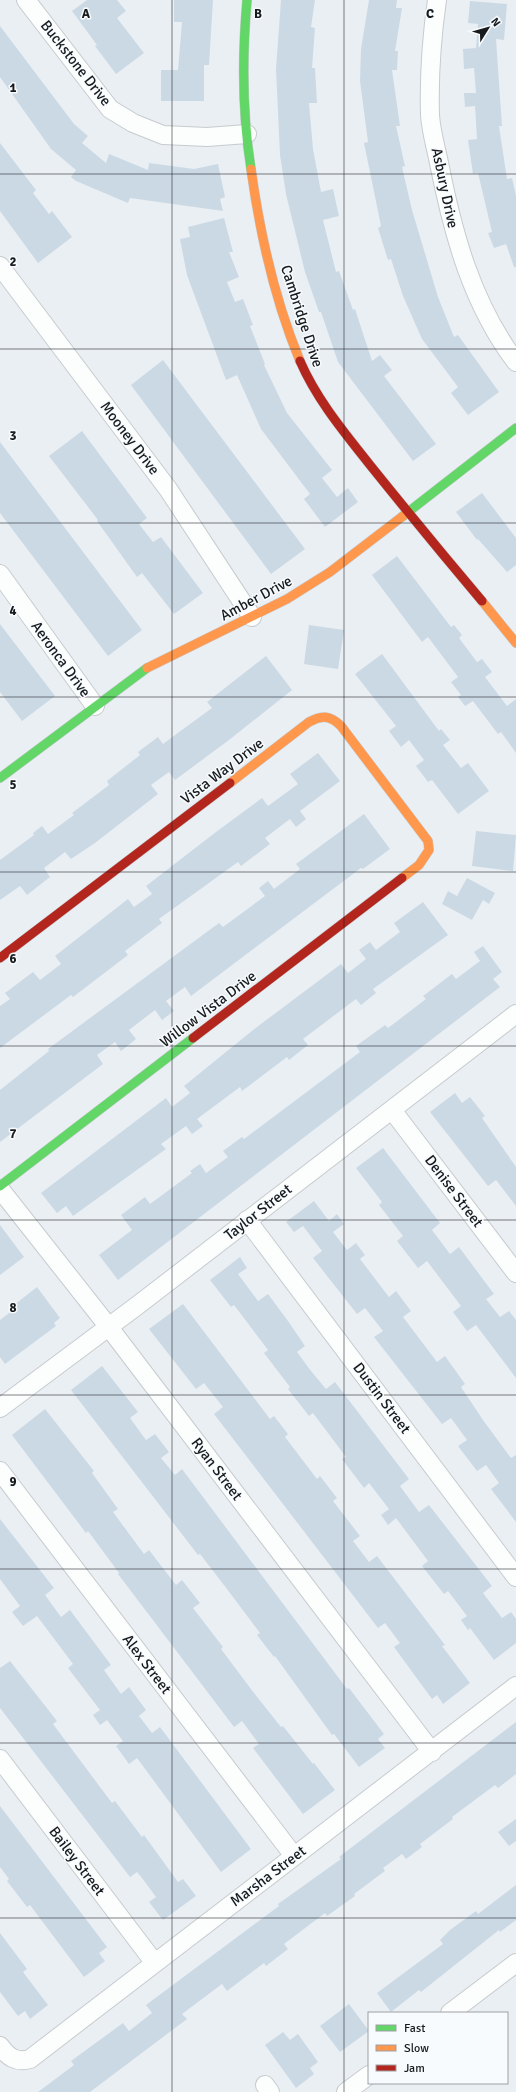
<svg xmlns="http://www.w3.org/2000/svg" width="516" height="2092" font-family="Signika,sans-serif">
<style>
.building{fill:#cbd9e5}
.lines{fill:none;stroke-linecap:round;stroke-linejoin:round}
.street-casing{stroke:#c7cbce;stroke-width:20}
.fast-casing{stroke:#c7cbce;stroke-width:10}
.slow-casing{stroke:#c7cbce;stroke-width:10}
.jam-casing{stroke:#c7cbce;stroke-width:10}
.street{stroke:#fcfdfd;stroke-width:18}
.fast{stroke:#63d668;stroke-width:9}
.slow{stroke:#ff974d;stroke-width:9}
.jam{stroke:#b3261e;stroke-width:9}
.grid{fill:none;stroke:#171b1d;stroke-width:1;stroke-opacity:0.55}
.labels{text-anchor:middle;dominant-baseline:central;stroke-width:3;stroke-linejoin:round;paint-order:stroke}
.street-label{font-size:15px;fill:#171b1d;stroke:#f8fbfe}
.grid-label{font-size:13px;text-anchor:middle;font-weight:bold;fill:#171b1d;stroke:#f8fbfe;stroke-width:3;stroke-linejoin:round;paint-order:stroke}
</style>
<rect width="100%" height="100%" fill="#eaeff3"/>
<!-- building -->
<path class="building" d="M 87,0 L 117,0 L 126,11 L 117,18 L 144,53 L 116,74 L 95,46 L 97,45 L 72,11 Z
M 174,0 L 213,0 L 209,65 L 204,65 L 204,101 L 161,101 L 161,70 L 178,70 L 182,22 L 174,22 Z
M 281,0 L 315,0 L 311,27 L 315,28 L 312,68 L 315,68 L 317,103 L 309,103 L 313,149 L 321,192 L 333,189 L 339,216 L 323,220 L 336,272 L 339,271 L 353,310 L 355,309 L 372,361 L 380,355 L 392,370 L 384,376 L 436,444 L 413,461 L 338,362 L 321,312 L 319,312 L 305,272 L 286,194 L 280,155 L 276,69 Z
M 369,0 L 397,0 L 396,8 L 402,8 L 395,51 L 398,51 L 397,70 L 392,70 L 400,126 L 396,126 L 405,166 L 402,167 L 412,210 L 438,297 L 454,337 L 458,335 L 499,392 L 468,415 L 451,393 L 458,387 L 422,339 L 403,296 L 391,259 L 388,260 L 378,228 L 381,226 L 364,143 L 368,142 L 360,81 L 361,49 Z
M 470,1 L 507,4 L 504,40 L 496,39 L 502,126 L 499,126 L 507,179 L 512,178 L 516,196 L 516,267 L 514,267 L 506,244 L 494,248 L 488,233 L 492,232 L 478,173 L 473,174 L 468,140 L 477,139 L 475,106 L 465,107 L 464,93 L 476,93 L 474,68 L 464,69 L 463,49 L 476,48 L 478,24 L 468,23 Z
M 0,26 L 74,124 L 88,136 L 82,143 L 106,163 L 109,154 L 148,170 L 149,163 L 194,169 L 218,164 L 225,197 L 220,199 L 223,211 L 130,198 L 128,203 L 76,181 L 71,177 L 76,170 L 51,149 L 0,77 Z
M 0,143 L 36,190 L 33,193 L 49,214 L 52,211 L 72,237 L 38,263 L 0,211 Z
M 224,218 L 233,252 L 229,252 L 239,277 L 227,282 L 235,302 L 243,299 L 253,325 L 250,326 L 265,364 L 264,365 L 287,413 L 332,470 L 322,478 L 337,497 L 348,488 L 358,502 L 325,527 L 304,499 L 310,494 L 261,429 L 237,375 L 226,380 L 187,275 L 180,239 L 190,237 L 188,227 Z
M 163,360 L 305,549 L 271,574 L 131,385 Z
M 82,431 L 147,518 L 139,524 L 153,542 L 161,537 L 203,593 L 174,614 L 142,573 L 137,577 L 97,521 L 98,520 L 49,456 Z
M 0,442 L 142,630 L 108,656 L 0,513 Z
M 482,493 L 516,538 L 516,565 L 507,572 L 478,539 L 477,540 L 456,512 Z
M 397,556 L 451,627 L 454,625 L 462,635 L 459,638 L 477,662 L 482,659 L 492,672 L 485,677 L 507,706 L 516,699 L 516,753 L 501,732 L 498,734 L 473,701 L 465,706 L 458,697 L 461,695 L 451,682 L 458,677 L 428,637 L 422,642 L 372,575 Z
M 0,624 L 55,696 L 22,721 L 0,692 Z
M 309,625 L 344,630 L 338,669 L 304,664 Z
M 382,654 L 439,731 L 441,729 L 450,740 L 443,745 L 461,768 L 468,763 L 489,791 L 458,814 L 432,780 L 428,782 L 416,766 L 424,760 L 409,740 L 401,747 L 389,731 L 396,726 L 355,674 Z
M 266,656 L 292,690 L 229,740 L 175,780 L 169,772 L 151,785 L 158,794 L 95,843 L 71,859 L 65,852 L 44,868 L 50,877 L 27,895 L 20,886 L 0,900 L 0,860 L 34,835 L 33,833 L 42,826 L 48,834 L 74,815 L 72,813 L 109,785 L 107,781 L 140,755 L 138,752 L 158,737 L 163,744 L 171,738 L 212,708 L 207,702 Z
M 318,753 L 340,781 L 300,811 L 306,819 L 296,827 L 290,819 L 265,838 L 270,844 L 241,866 L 238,862 L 159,919 L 162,923 L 125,951 L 128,955 L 73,997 L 71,995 L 0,1048 L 0,1006 L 10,999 L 5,993 L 33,972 L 40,980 L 61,964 L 55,956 L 128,899 L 134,907 L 152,894 L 146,886 L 216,832 L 262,798 L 268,806 L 298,784 L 290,774 Z
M 364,814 L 390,849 L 363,869 L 361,868 L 191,996 L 185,987 L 166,1001 L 174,1011 L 162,1020 L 155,1010 L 129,1030 L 136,1039 L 121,1051 L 115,1042 L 97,1055 L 103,1064 L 0,1142 L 0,1090 L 49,1051 L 48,1049 L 219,923 L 223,927 L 265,896 L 259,888 L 268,881 L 274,889 L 300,869 L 296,864 Z
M 476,831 L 516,835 L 513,871 L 472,866 Z
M 467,878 L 495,893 L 489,904 L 483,900 L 472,920 L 442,904 L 448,891 L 457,896 Z
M 423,902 L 448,935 L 373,989 L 376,993 L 361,1005 L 356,999 L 303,1039 L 308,1045 L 289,1060 L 287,1057 L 242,1091 L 240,1087 L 197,1119 L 203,1126 L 192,1134 L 186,1126 L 161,1144 L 166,1149 L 73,1216 L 66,1206 L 57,1213 L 41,1193 L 166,1098 L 172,1107 L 190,1093 L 184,1086 L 253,1030 L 341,964 L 348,973 L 366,959 L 359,950 L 370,942 L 376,950 L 400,932 L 394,923 Z
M 483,946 L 502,972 L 493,979 L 500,987 L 118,1280 L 99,1255 L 132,1230 L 121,1215 L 145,1197 L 150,1204 L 192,1173 L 190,1171 L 200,1164 L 206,1173 L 228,1157 L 223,1151 L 242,1137 L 244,1139 L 360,1052 L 356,1046 L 385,1025 L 388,1028 L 426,999 L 423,996 L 452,974 L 456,979 L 480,961 L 474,952 Z
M 455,1093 L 462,1103 L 470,1097 L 485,1116 L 482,1118 L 516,1167 L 516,1206 L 496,1180 L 488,1186 L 430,1112 Z
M 383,1148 L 440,1223 L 432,1230 L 450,1254 L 459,1247 L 494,1294 L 486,1299 L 500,1317 L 509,1311 L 516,1320 L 516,1378 L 476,1325 L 467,1331 L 453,1312 L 461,1306 L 427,1261 L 418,1268 L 397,1241 L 403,1236 L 379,1205 L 382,1202 L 356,1168 Z
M 314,1201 L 329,1221 L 337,1214 L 344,1224 L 333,1232 L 347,1250 L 356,1243 L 365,1255 L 360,1259 L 389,1297 L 396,1291 L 411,1311 L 403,1317 L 437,1362 L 445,1356 L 465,1384 L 461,1387 L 483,1420 L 511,1458 L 516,1455 L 516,1522 L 491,1489 L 499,1483 L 486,1465 L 477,1471 L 458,1446 L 467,1440 L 451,1418 L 442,1424 L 374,1337 L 383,1331 L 365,1308 L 357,1314 L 313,1258 L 322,1251 L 303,1226 L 294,1232 L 286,1222 Z
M 0,1225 L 24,1257 L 0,1275 Z
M 240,1257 L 247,1268 L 238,1274 L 258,1301 L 268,1294 L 288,1321 L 305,1346 L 297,1352 L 311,1371 L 326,1389 L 335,1382 L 409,1479 L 400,1486 L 419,1512 L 429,1505 L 492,1586 L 483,1593 L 502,1618 L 511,1612 L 516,1619 L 516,1643 L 494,1660 L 470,1628 L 468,1630 L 461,1620 L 467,1616 L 448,1591 L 444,1594 L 422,1566 L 428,1561 L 396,1518 L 388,1525 L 381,1515 L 389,1509 L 369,1483 L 364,1488 L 342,1459 L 346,1457 L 313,1413 L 309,1416 L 288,1389 L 290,1387 L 264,1353 L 268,1350 L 234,1305 L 231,1307 L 210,1280 Z
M 37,1287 L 60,1318 L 54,1323 L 56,1326 L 5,1364 L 0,1357 L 0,1320 L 16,1308 L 14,1305 Z
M 183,1304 L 270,1419 L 274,1416 L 288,1434 L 285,1437 L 317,1479 L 320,1476 L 337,1498 L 333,1501 L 360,1536 L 353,1541 L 369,1562 L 377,1556 L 445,1645 L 442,1646 L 470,1683 L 443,1704 L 437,1695 L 432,1699 L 394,1647 L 400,1643 L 385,1623 L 378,1628 L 214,1414 L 223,1407 L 204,1383 L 196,1389 L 149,1329 Z
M 102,1366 L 138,1412 L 130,1418 L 146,1440 L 155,1434 L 169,1452 L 161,1458 L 175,1475 L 182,1469 L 347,1689 L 349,1688 L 384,1734 L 378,1739 L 385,1748 L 359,1767 L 334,1734 L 332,1735 L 275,1656 L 274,1657 L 257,1635 L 260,1633 L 227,1589 L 200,1554 L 198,1555 L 71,1390 Z
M 45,1409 L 94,1471 L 92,1473 L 118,1509 L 113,1512 L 144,1554 L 149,1550 L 176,1585 L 182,1580 L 200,1603 L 193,1608 L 223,1647 L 221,1649 L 254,1693 L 281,1727 L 283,1726 L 313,1764 L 314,1763 L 335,1790 L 303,1814 L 253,1748 L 259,1744 L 242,1721 L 234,1727 L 118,1574 L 119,1573 L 88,1531 L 86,1533 L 12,1435 Z
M 0,1519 L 54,1588 L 45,1595 L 61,1617 L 70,1610 L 111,1665 L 104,1670 L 121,1694 L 129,1687 L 146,1710 L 139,1716 L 152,1733 L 160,1727 L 251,1849 L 221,1872 L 137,1758 L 129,1764 L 116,1746 L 123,1741 L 107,1720 L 100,1725 L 93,1715 L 100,1710 L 68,1668 L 73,1664 L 37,1616 L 23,1626 L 12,1612 L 20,1606 L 0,1579 Z
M 10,1661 L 57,1721 L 53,1724 L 112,1803 L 115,1801 L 142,1837 L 144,1835 L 178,1882 L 183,1879 L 196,1896 L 163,1920 L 149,1902 L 156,1897 L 142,1878 L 137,1872 L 130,1877 L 0,1708 L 0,1668 Z
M 516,1722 L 516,1774 L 498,1788 L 495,1785 L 452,1817 L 453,1819 L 420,1844 L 422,1847 L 406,1859 L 402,1854 L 383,1868 L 385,1871 L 354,1894 L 355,1896 L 327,1916 L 325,1913 L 284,1944 L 288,1949 L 266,1966 L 264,1963 L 227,1991 L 222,1984 L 182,2014 L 187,2019 L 90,2092 L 38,2092 L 74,2065 L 71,2061 L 123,2023 L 129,2031 L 152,2013 L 146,2005 L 279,1906 L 278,1904 L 341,1859 L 339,1857 Z
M 0,1806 L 107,1947 L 99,1953 L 105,1961 L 84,1977 L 30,1905 L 27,1907 L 7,1881 L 9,1879 L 0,1867 Z
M 516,1819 L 516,1841 L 509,1846 L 498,1832 Z
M 516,1885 L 516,1920 L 500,1932 L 499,1930 L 421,1992 L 419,1990 L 391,2012 L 377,1993 L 443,1944 L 440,1940 L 450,1930 L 476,1911 L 478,1914 Z
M 0,1933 L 27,1969 L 23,1972 L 48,2005 L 30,2019 L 25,2011 L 18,2016 L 0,1992 Z
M 349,2004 L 369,2031 L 340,2052 L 320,2026 Z
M 283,2032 L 290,2040 L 298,2034 L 318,2062 L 310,2068 L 314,2074 L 296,2088 L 265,2045 Z"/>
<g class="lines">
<!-- street casing -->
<g class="street-casing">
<path id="street" d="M 26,0 L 110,109 L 133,123 L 163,135 L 207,137 L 247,134
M 437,0 C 432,35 429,80 430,115 C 431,131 436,148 439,163 C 453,234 472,304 516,362
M 0,266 L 168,489 L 252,617
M 0,574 L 95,706
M 392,1110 L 516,1273
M 0,1189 L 108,1326 L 432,1752
M 247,1220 L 516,1577
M 0,1408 L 138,1305 L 516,1014
M 0,1471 L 294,1856
M 0,1759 L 154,1962
M 450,2013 L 516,1963
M 0,2046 C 8,2057 16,2063 30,2059 L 516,1686
M 265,2085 L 270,2092
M 346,2092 L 369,2075"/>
</g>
<!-- fast casing -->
<g class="fast-casing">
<path id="fast" d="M 247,0 C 242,57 242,113 251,169
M 403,516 L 516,428
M 0,778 L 147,668
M 0,1186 L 193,1038"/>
</g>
<!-- slow casing -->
<g class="slow-casing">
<path id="slow" d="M 251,169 C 260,234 275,301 300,361
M 482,601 L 516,643
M 147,668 L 287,599 L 330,572 L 403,516
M 230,783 L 309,722 C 322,715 330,715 341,726 L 428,841 L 429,850 L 419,865 L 402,878"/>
</g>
<!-- jam casing -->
<g class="jam-casing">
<path id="jam" d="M 300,361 C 317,400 344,432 370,465 C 407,511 444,556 482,601
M 0,958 L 230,783
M 193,1038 L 402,878"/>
</g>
<!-- street -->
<use href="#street" class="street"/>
<!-- fast -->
<use href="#fast" class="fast"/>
<!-- slow -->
<use href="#slow" class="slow"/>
<!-- jam -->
<use href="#jam" class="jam"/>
</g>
<!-- grid -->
<path class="grid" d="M 172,0 L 172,2092M 344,0 L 344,2092M 0,174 L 516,174M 0,349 L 516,349M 0,523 L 516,523M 0,697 L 516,697M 0,872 L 516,872M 0,1046 L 516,1046M 0,1220 L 516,1220M 0,1395 L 516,1395M 0,1569 L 516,1569M 0,1743 L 516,1743M 0,1918 L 516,1918"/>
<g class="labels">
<!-- street labels -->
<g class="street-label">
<text transform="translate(76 63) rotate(52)">Buckstone Drive</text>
<text transform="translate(445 188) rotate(78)">Asbury Drive</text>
<text transform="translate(302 316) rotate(72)">Cambridge Drive</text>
<text transform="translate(130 438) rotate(53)">Mooney Drive</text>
<text transform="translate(256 598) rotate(-28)">Amber Drive</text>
<text transform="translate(61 659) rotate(54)">Aeronca Drive</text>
<text transform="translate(222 771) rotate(-37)">Vista Way Drive</text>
<text transform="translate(208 1009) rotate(-37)">Willow Vista Drive</text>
<text transform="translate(454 1191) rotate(53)">Denise Street</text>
<text transform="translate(258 1212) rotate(-38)">Taylor Street</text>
<text transform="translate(382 1398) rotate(53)">Dustin Street</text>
<text transform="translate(217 1469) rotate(53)">Ryan Street</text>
<text transform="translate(147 1664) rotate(53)">Alex Street</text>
<text transform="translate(77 1861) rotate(53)">Bailey Street</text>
<text transform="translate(268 1876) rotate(-37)">Marsha Street</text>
</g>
</g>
<g class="grid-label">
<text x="86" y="18">A</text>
<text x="258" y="18">B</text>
<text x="430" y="18">C</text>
<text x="13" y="92">1</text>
<text x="13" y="266">2</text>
<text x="13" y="440">3</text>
<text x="13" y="615">4</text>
<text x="13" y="789">5</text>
<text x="13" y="963">6</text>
<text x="13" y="1138">7</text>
<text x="13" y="1312">8</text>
<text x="13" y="1486">9</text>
</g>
<!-- legend -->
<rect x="368" y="2012" width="140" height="72" fill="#f8fbfe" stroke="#9ea1a4"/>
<rect x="376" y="2025" width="20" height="6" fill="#63d668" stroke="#9ea1a4"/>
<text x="404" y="2032" font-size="12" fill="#171b1d">Fast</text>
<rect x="376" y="2045" width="20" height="6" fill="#ff974d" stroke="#9ea1a4"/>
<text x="404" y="2052" font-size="12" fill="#171b1d">Slow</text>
<rect x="376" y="2065" width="20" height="6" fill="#b3261e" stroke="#9ea1a4"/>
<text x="404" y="2072" font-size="12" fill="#171b1d">Jam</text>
<!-- north arrow -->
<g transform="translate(488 28) rotate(53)" stroke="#f8fbfe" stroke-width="3" paint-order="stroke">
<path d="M0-3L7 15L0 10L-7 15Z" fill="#171b1d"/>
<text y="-6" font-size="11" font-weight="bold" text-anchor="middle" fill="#171b1d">N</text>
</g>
</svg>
